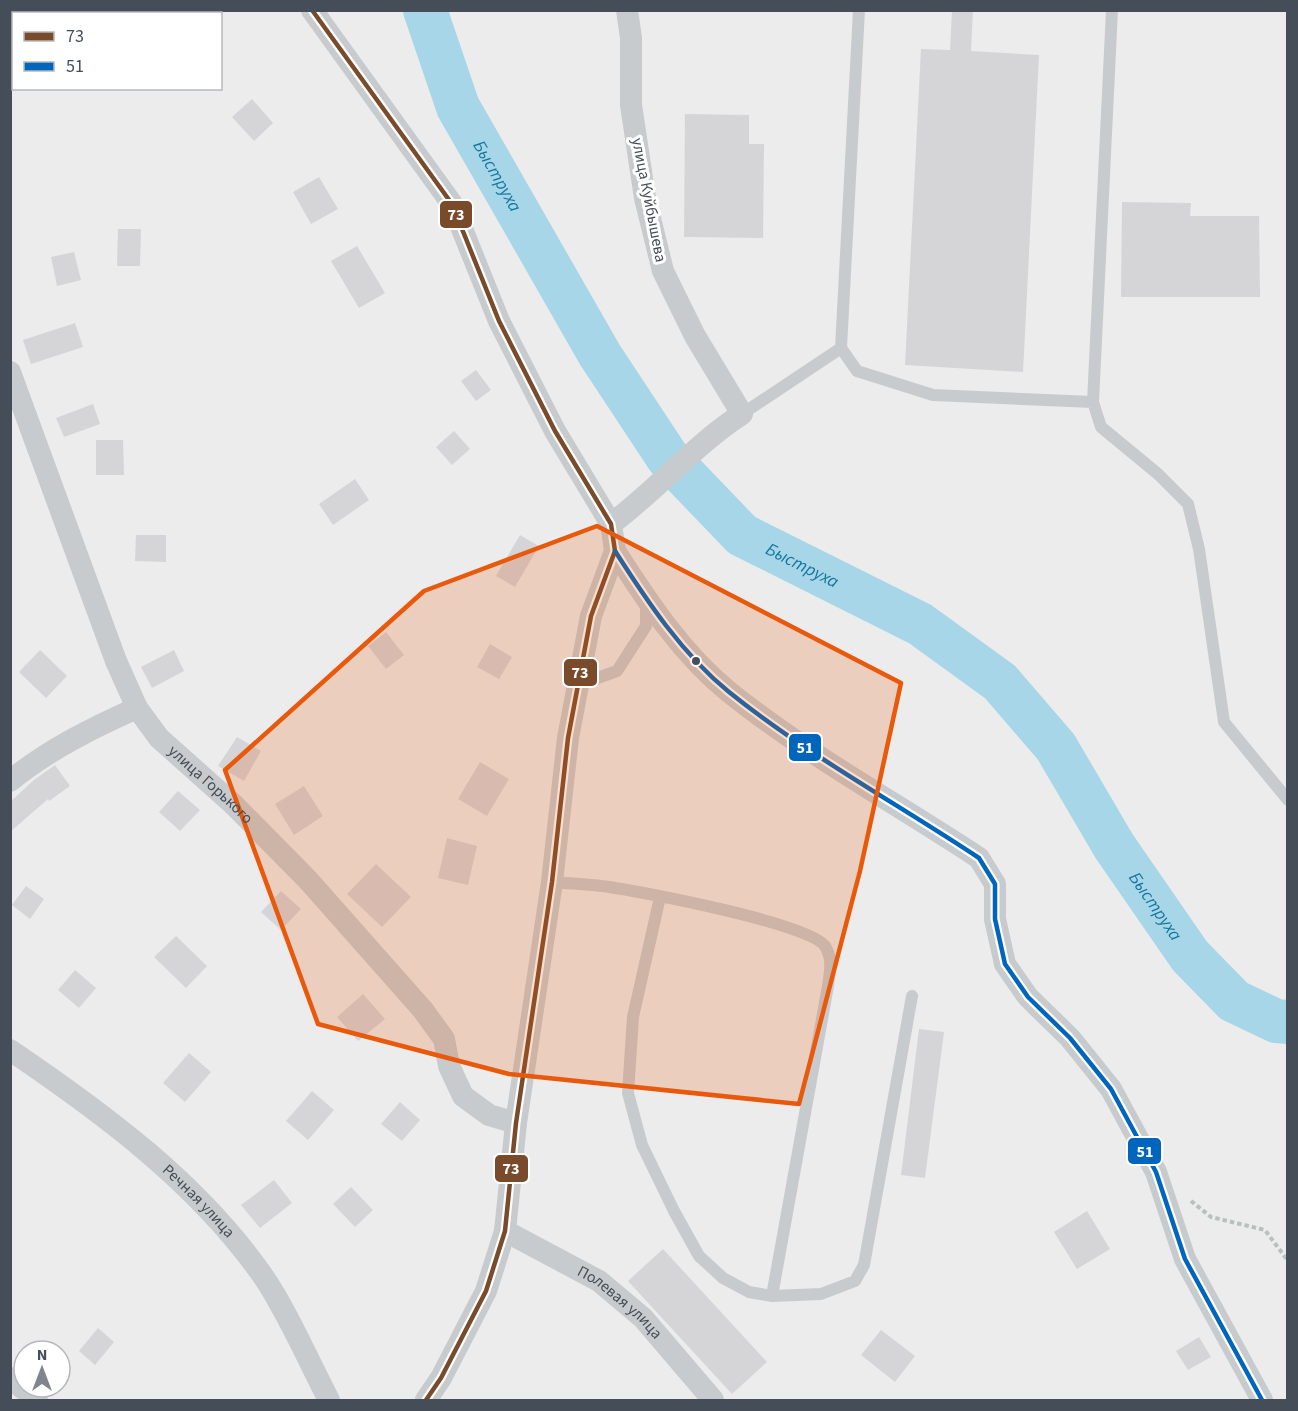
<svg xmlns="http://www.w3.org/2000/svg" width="1298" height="1411" font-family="'Source Sans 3',sans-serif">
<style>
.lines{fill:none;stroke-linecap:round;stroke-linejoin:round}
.river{stroke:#a7d6e8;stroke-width:44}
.building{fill:#d5d4d7}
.path{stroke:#b6c2be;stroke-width:4;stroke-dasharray:4.5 3;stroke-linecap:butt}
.service{stroke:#c8cbcd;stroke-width:12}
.minor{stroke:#c8cbcd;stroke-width:22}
.bus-1-casing{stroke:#fff;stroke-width:9}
.bus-2-casing{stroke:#fff;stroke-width:9}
.bus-1{stroke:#7a4b2a;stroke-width:4.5}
.bus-2{stroke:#0065bd;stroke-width:4.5}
.marked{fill:#e8590c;fill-opacity:0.2;stroke:#e8590c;stroke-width:4.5;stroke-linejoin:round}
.bus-dot{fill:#454e58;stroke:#fff;stroke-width:2}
.labels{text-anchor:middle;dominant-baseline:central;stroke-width:6;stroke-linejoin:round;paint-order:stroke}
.street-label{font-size:16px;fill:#454e58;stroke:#fff}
.water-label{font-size:18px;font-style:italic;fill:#13779d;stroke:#fff}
.line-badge{stroke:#fff;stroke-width:2}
.badge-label{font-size:16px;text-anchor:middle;font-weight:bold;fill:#fff}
</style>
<rect width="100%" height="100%" fill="#edecec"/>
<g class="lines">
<!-- river -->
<path class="river" id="s1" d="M 425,10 L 458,107 L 600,355 L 668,458 L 742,535 L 920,624 L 1000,682 L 1056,747 L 1114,846 L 1190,956 L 1234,1001 L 1276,1021 L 1288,1022"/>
</g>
<!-- building -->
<path class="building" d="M 952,10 L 973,10 L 971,51 L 1039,55 L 1023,372 L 905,365 L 921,49 L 950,50 Z
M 252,99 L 273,123 L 254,141 L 232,117 Z
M 685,114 L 749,115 L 749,144 L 764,144 L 763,238 L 684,237 Z
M 319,177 L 338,209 L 311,224 L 293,192 Z
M 1122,202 L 1191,203 L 1190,216 L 1259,216 L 1260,297 L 1121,297 Z
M 118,229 L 141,229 L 140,266 L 117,266 Z
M 357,246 L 385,293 L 359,308 L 331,261 Z
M 74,252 L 81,280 L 57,286 L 51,257 Z
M 75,323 L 83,347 L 31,364 L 23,340 Z
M 476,370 L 491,390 L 476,401 L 461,381 Z
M 93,404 L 100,424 L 64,437 L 56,418 Z
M 454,431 L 470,449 L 452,465 L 436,447 Z
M 96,440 L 123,440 L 124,475 L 96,475 Z
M 355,479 L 369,500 L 333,525 L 319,504 Z
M 136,535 L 166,535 L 166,562 L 135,561 Z
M 520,535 L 539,546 L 515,587 L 496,576 Z
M 386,632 L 404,655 L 386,669 L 368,646 Z
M 490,644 L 512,657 L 499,679 L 477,667 Z
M 40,650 L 67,676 L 46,698 L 19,672 Z
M 174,650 L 184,671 L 152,688 L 141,667 Z
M 237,737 L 261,751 L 244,781 L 218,766 Z
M 480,762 L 509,779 L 487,816 L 458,799 Z
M 55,765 L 70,786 L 49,801 L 48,799 L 10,832 L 10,802 L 34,780 Z
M 304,786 L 323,816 L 294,835 L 275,804 Z
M 178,791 L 200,810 L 180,831 L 159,812 Z
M 447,838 L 477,846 L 468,885 L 438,878 Z
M 376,864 L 411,897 L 382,927 L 347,894 Z
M 26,886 L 44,899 L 30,919 L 12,905 Z
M 281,891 L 301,909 L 281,930 L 261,912 Z
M 176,936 L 207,966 L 186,988 L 154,957 Z
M 75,970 L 96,988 L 79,1008 L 58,990 Z
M 363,994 L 385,1019 L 358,1041 L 337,1017 Z
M 919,1029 L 944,1032 L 925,1178 L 901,1175 Z
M 189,1053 L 211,1072 L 185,1102 L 163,1083 Z
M 312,1091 L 334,1110 L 308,1140 L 286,1121 Z
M 400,1102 L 420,1120 L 402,1141 L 381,1124 Z
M 274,1180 L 292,1203 L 260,1228 L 241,1205 Z
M 351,1187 L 373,1210 L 355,1227 L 333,1204 Z
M 1087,1211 L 1110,1249 L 1077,1269 L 1054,1232 Z
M 663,1249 L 767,1362 L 732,1394 L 628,1281 Z
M 98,1328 L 114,1342 L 95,1365 L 79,1351 Z
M 881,1330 L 915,1356 L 895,1382 L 861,1355 Z
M 1199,1337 L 1211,1357 L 1188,1370 L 1176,1351 Z"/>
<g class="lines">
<!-- path -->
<path class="path" d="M 1191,1201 L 1211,1217 L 1265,1230 L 1288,1261"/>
<!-- service -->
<path class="service" d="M 859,10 L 841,348 L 857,371 L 933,395 L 1093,402
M 1112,10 L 1093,402 L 1101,427 L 1158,474 L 1188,504 L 1199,549 L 1224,722 L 1288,800
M 742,414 L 841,348
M 578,685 L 617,671 L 646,626 L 646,602
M 552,882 C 573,884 594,884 615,888 C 649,893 810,924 825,946 C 833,959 830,971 828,986 L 772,1296
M 660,897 L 633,1017 L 628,1093 L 642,1145 L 674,1211 L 699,1256 L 723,1278 L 749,1292 L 772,1296 L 821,1294 L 855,1281 L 864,1265 L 912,996"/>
<!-- minor -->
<g class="minor">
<path d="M 312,10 L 452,204 L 499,321 L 555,431 L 611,524 L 615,551 L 591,616 L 568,738 L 552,882 L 516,1123 L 505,1231 L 486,1291 L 441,1378 L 426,1400"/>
<path id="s2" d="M 10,372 L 116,661 L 137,708 L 159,738 L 233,804 L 308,880 L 423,1010 L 444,1039 L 449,1066 L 463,1096 L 489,1115 L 516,1123"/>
<path d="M 611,524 C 657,490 694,445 742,414 L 695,336 L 663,271 L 645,198 L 631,105 L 631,38 L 627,10"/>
<path d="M 615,551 C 647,601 682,654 729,692 C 806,754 896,803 979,858 L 995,884 L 995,919 L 1005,964 L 1028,997 L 1070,1038 L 1111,1089 L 1156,1172 L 1185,1259 L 1262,1400"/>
<path d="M 10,781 C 48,750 92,728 137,708"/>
<path id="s3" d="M 10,1050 C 103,1113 198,1183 263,1276 C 287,1311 309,1362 329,1400"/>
<path id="s4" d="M 505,1231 L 599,1281 L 643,1318 L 713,1400"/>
<path d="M 10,1378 L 37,1400"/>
</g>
<!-- bus-1 casing -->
<g class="bus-1-casing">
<path id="bus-1" d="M 312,10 L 452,204 L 499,321 L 555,431 L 611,524 L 615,551 L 591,616 L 568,738 L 552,882 L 516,1123 L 505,1231 L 486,1291 L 441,1378 L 426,1400"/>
</g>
<!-- bus-2 casing -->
<g class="bus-2-casing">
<path id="bus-2" d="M 615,551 C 647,601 682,654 729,692 C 806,754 896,803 979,858 L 995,884 L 995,919 L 1005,964 L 1028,997 L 1070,1038 L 1111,1089 L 1156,1172 L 1185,1259 L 1262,1400"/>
</g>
<!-- bus-1 -->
<use href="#bus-1" class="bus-1"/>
<!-- bus-2 -->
<use href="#bus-2" class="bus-2"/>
</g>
<!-- marked area -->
<path class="marked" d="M 597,526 L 901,683 L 860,871 L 799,1104 L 509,1074 L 318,1024 L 225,770 L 424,591 Z"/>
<!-- markers -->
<circle class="bus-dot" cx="696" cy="661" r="5"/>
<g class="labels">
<!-- street labels -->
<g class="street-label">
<text transform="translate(649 200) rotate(79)">улица Куйбышева</text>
<text stroke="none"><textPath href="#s2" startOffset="466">улица Горького</textPath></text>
<text stroke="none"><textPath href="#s3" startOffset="242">Речная улица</textPath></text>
<text stroke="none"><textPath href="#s4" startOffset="136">Полевая улица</textPath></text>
</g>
<!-- water labels -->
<g class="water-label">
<text stroke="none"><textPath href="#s1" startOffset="182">Быструха</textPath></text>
<text stroke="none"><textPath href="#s1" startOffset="686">Быструха</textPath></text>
<text stroke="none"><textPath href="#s1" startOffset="1190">Быструха</textPath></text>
</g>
</g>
<g class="line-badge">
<rect x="439" y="200" width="34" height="29" rx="6" fill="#7a4b2a"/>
<rect x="563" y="658" width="35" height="29" rx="6" fill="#7a4b2a"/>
<rect x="788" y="733" width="34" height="29" rx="6" fill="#0065bd"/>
<rect x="1127" y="1137" width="35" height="28" rx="6" fill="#0065bd"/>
<rect x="494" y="1154" width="35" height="29" rx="6" fill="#7a4b2a"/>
</g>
<g class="badge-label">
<text x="456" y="220">73</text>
<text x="580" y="678">73</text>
<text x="805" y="753">51</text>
<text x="1145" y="1157">51</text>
<text x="511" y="1174">73</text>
</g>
<!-- border -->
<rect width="1298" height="1411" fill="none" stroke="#454e58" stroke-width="24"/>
<!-- legend -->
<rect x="12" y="12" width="210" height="78" fill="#ffffff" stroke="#b5b8bc" stroke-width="1.5"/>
<rect x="24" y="32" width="30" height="9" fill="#7a4b2a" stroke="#b5b8bc" stroke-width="1.5"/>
<text x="66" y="42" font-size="18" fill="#454e58">73</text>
<rect x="24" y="62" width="30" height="9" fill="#0065bd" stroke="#b5b8bc" stroke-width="1.5"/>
<text x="66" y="72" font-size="18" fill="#454e58">51</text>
<!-- north arrow -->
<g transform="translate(42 1369)"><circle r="28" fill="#ffffff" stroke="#b5b8bc" stroke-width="1.5"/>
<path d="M0-4.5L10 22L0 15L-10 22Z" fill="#80858c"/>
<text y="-9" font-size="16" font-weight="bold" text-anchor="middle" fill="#454e58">N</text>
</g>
</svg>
